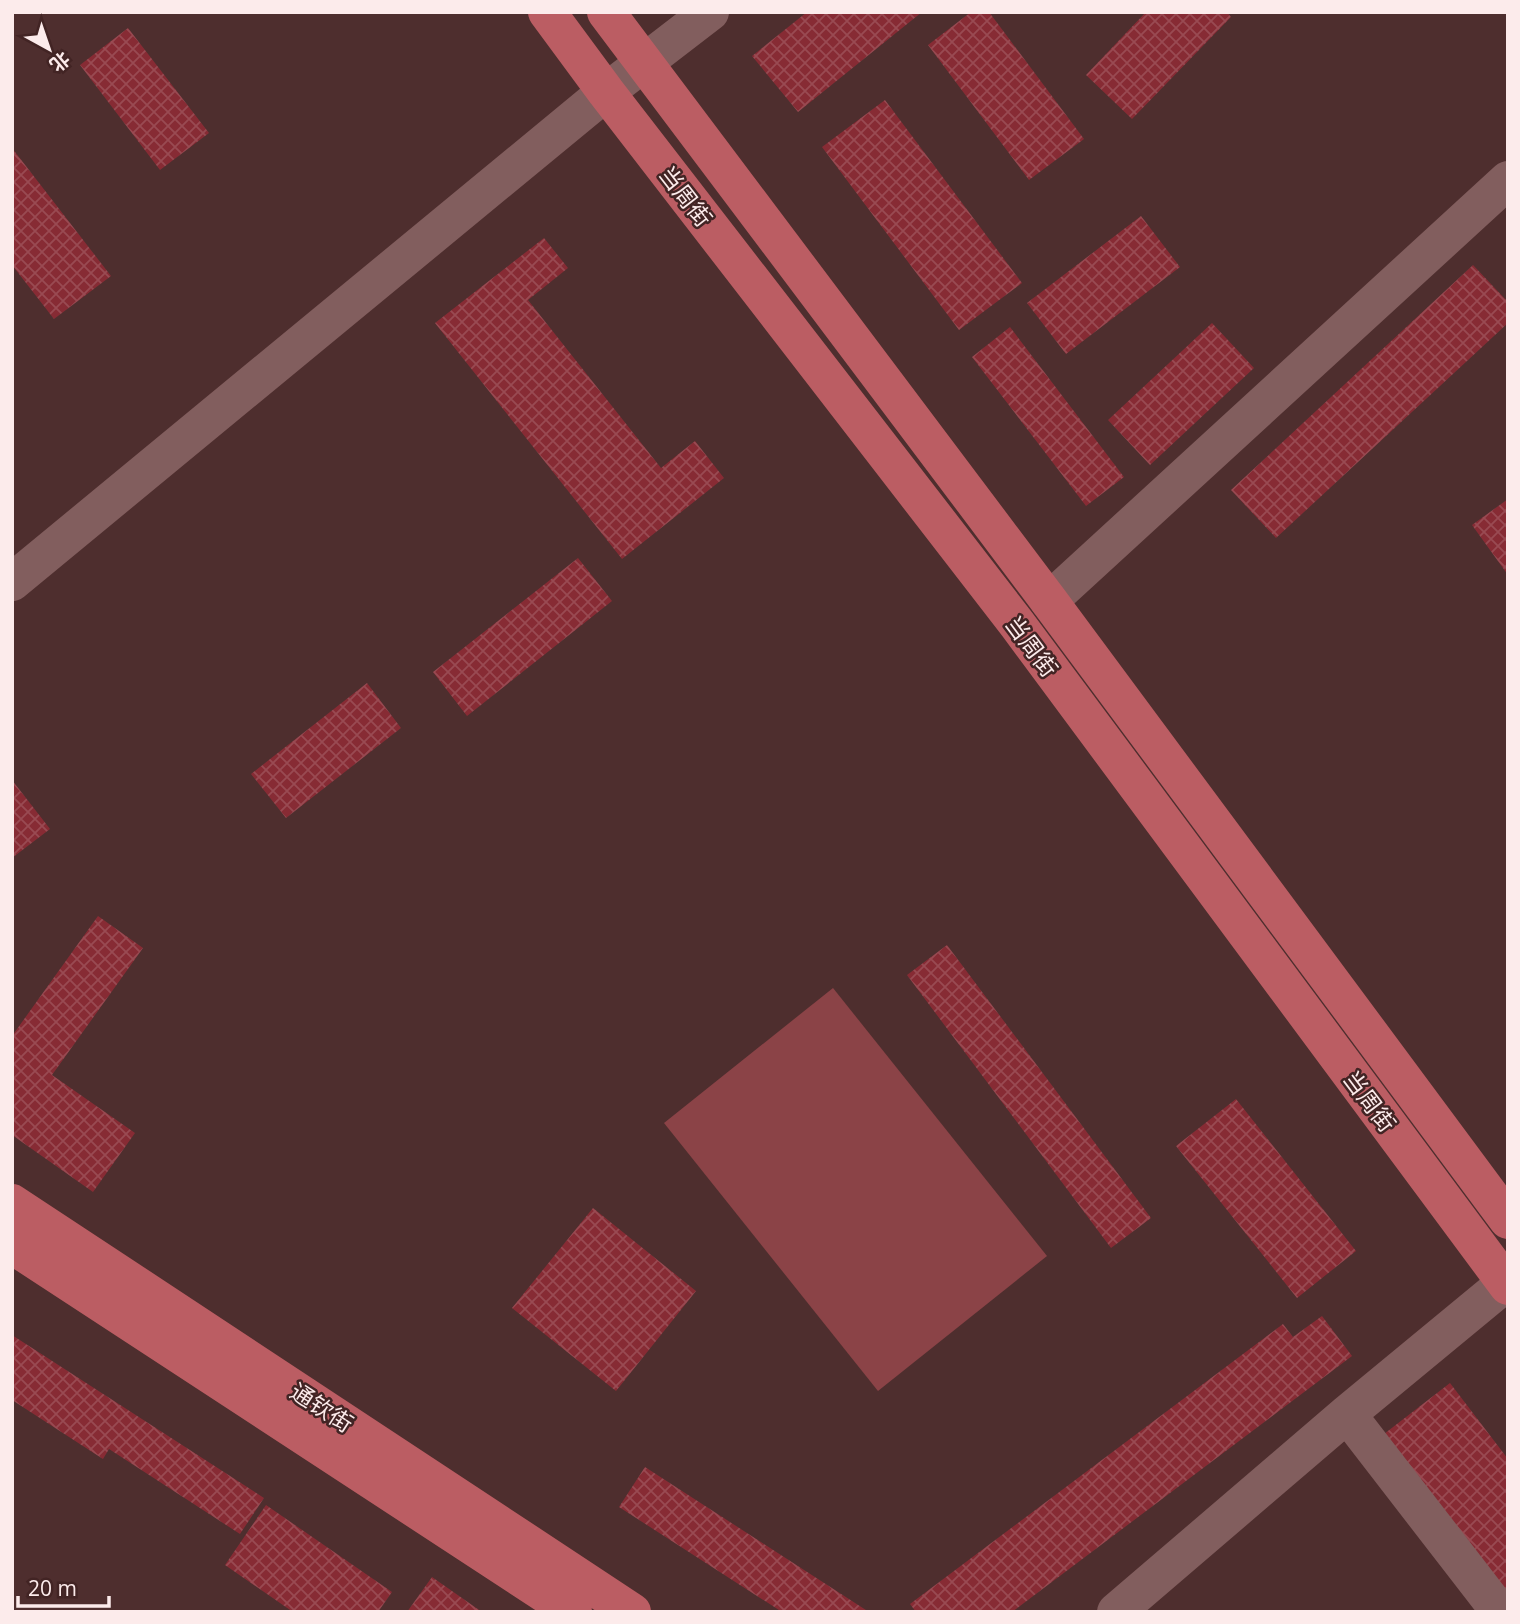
<svg xmlns="http://www.w3.org/2000/svg" width="1520" height="1624" font-family="'Open Sans','Noto Sans SC',sans-serif">
<style>
.pitch{fill:#8b4347}
.building{fill:url(#building-cross-hatch)}
.lines{fill:none;stroke-linecap:round;stroke-linejoin:round}
.minor{stroke:#825e5e;stroke-width:38}
.major{stroke:#bb5d63;stroke-width:38}
.labels{text-anchor:middle;dominant-baseline:central;stroke-width:5;stroke-linejoin:round;paint-order:stroke}
.street-label{font-size:23px;fill:#fcebeb;stroke:#422424}
</style>
<defs>
<pattern id="building-cross-hatch" width="8" height="8" patternUnits="userSpaceOnUse" patternTransform="scale(1.75)"><rect width="8" height="8" fill="#872b34"/><path d="M0 0l8 8M0 8l8-8" fill="none" stroke="#994a52"/></pattern>
</defs>
<rect width="100%" height="100%" fill="#4e2e2e"/>
<!-- pitch -->
<path class="pitch" d="M 833,988 L 1047,1256 L 878,1391 L 664,1123 Z"/>
<!-- building -->
<path class="building" d="M 807,12 L 922,12 L 798,112 L 752,56 Z
M 971,12 L 989,12 L 1084,139 L 1029,180 L 928,45 Z
M 1146,12 L 1227,12 L 1231,17 L 1132,119 L 1086,75 Z
M 128,28 L 209,133 L 160,170 L 80,65 Z
M 885,100 L 1022,283 L 959,330 L 822,147 Z
M 12,148 L 111,276 L 54,319 L 12,265 Z
M 1141,216 L 1180,267 L 1066,354 L 1027,303 Z
M 544,238 L 568,268 L 528,300 L 661,468 L 695,441 L 724,478 L 622,559 L 435,323 Z
M 1473,265 L 1508,302 L 1508,323 L 1276,538 L 1231,490 Z
M 1212,323 L 1254,368 L 1150,465 L 1108,420 Z
M 1010,327 L 1124,477 L 1086,506 L 972,357 Z
M 1508,499 L 1508,575 L 1472,525 Z
M 578,558 L 612,601 L 467,716 L 433,672 Z
M 367,683 L 401,728 L 286,818 L 251,774 Z
M 12,780 L 50,829 L 12,858 Z
M 98,916 L 143,948 L 52,1075 L 135,1133 L 93,1192 L 12,1135 L 12,1036 Z
M 947,945 L 1151,1218 L 1111,1248 L 907,975 Z
M 1236,1099 L 1356,1251 L 1297,1298 L 1176,1146 Z
M 593,1208 L 696,1291 L 616,1391 L 512,1308 Z
M 1322,1316 L 1352,1356 L 1012,1612 L 916,1612 L 910,1604 L 1283,1324 L 1293,1337 Z
M 12,1335 L 264,1498 L 240,1534 L 109,1449 L 103,1459 L 12,1400 Z
M 1450,1383 L 1508,1459 L 1508,1595 L 1384,1434 Z
M 645,1467 L 869,1612 L 782,1612 L 619,1507 Z
M 266,1505 L 392,1592 L 378,1612 L 293,1612 L 225,1565 Z
M 432,1577 L 482,1612 L 407,1612 Z"/>
<g class="lines">
<!-- minor -->
<path class="minor" d="M 12,582 L 606,92 L 710,12
M 1049,601 L 1508,180
M 1347,1414 L 1500,1612
M 1116,1612 L 1347,1414 L 1508,1281"/>
<!-- major -->
<path class="major" d="M 547,12 L 606,92 L 1017,624 L 1508,1286
M 606,12 L 1049,601 L 1508,1220
M 12,1203 L 632,1612
M 12,1245 L 573,1612"/>
</g>
<g class="labels">
<!-- street labels -->
<g class="street-label">
<text transform="translate(686 196) rotate(52)">当周街</text>
<text transform="translate(1032 646) rotate(53)">当周街</text>
<text transform="translate(1370 1101) rotate(53)">当周街</text>
<text transform="translate(322 1407) rotate(33)">通钦街</text>
</g>
</g>
<!-- border -->
<rect width="1520" height="1624" fill="none" stroke="#fcebeb" stroke-width="28"/>
<!-- north arrow -->
<g transform="translate(49 49) rotate(140)" stroke="#422424" stroke-width="5" paint-order="stroke">
<path d="M0-5L12 26L0 18L-12 26Z" fill="#fcebeb"/>
<text y="-10" font-size="19" font-weight="bold" text-anchor="middle" fill="#fcebeb">北</text>
</g>
<!-- scale -->
<path d="M18 1596v10h91v-10" fill="none" stroke="#fcebeb" stroke-width="3.5"/>
<text x="28" y="1596" font-size="21" fill="#fcebeb" stroke="#422424" stroke-width="5" paint-order="stroke">20 m</text>
</svg>
